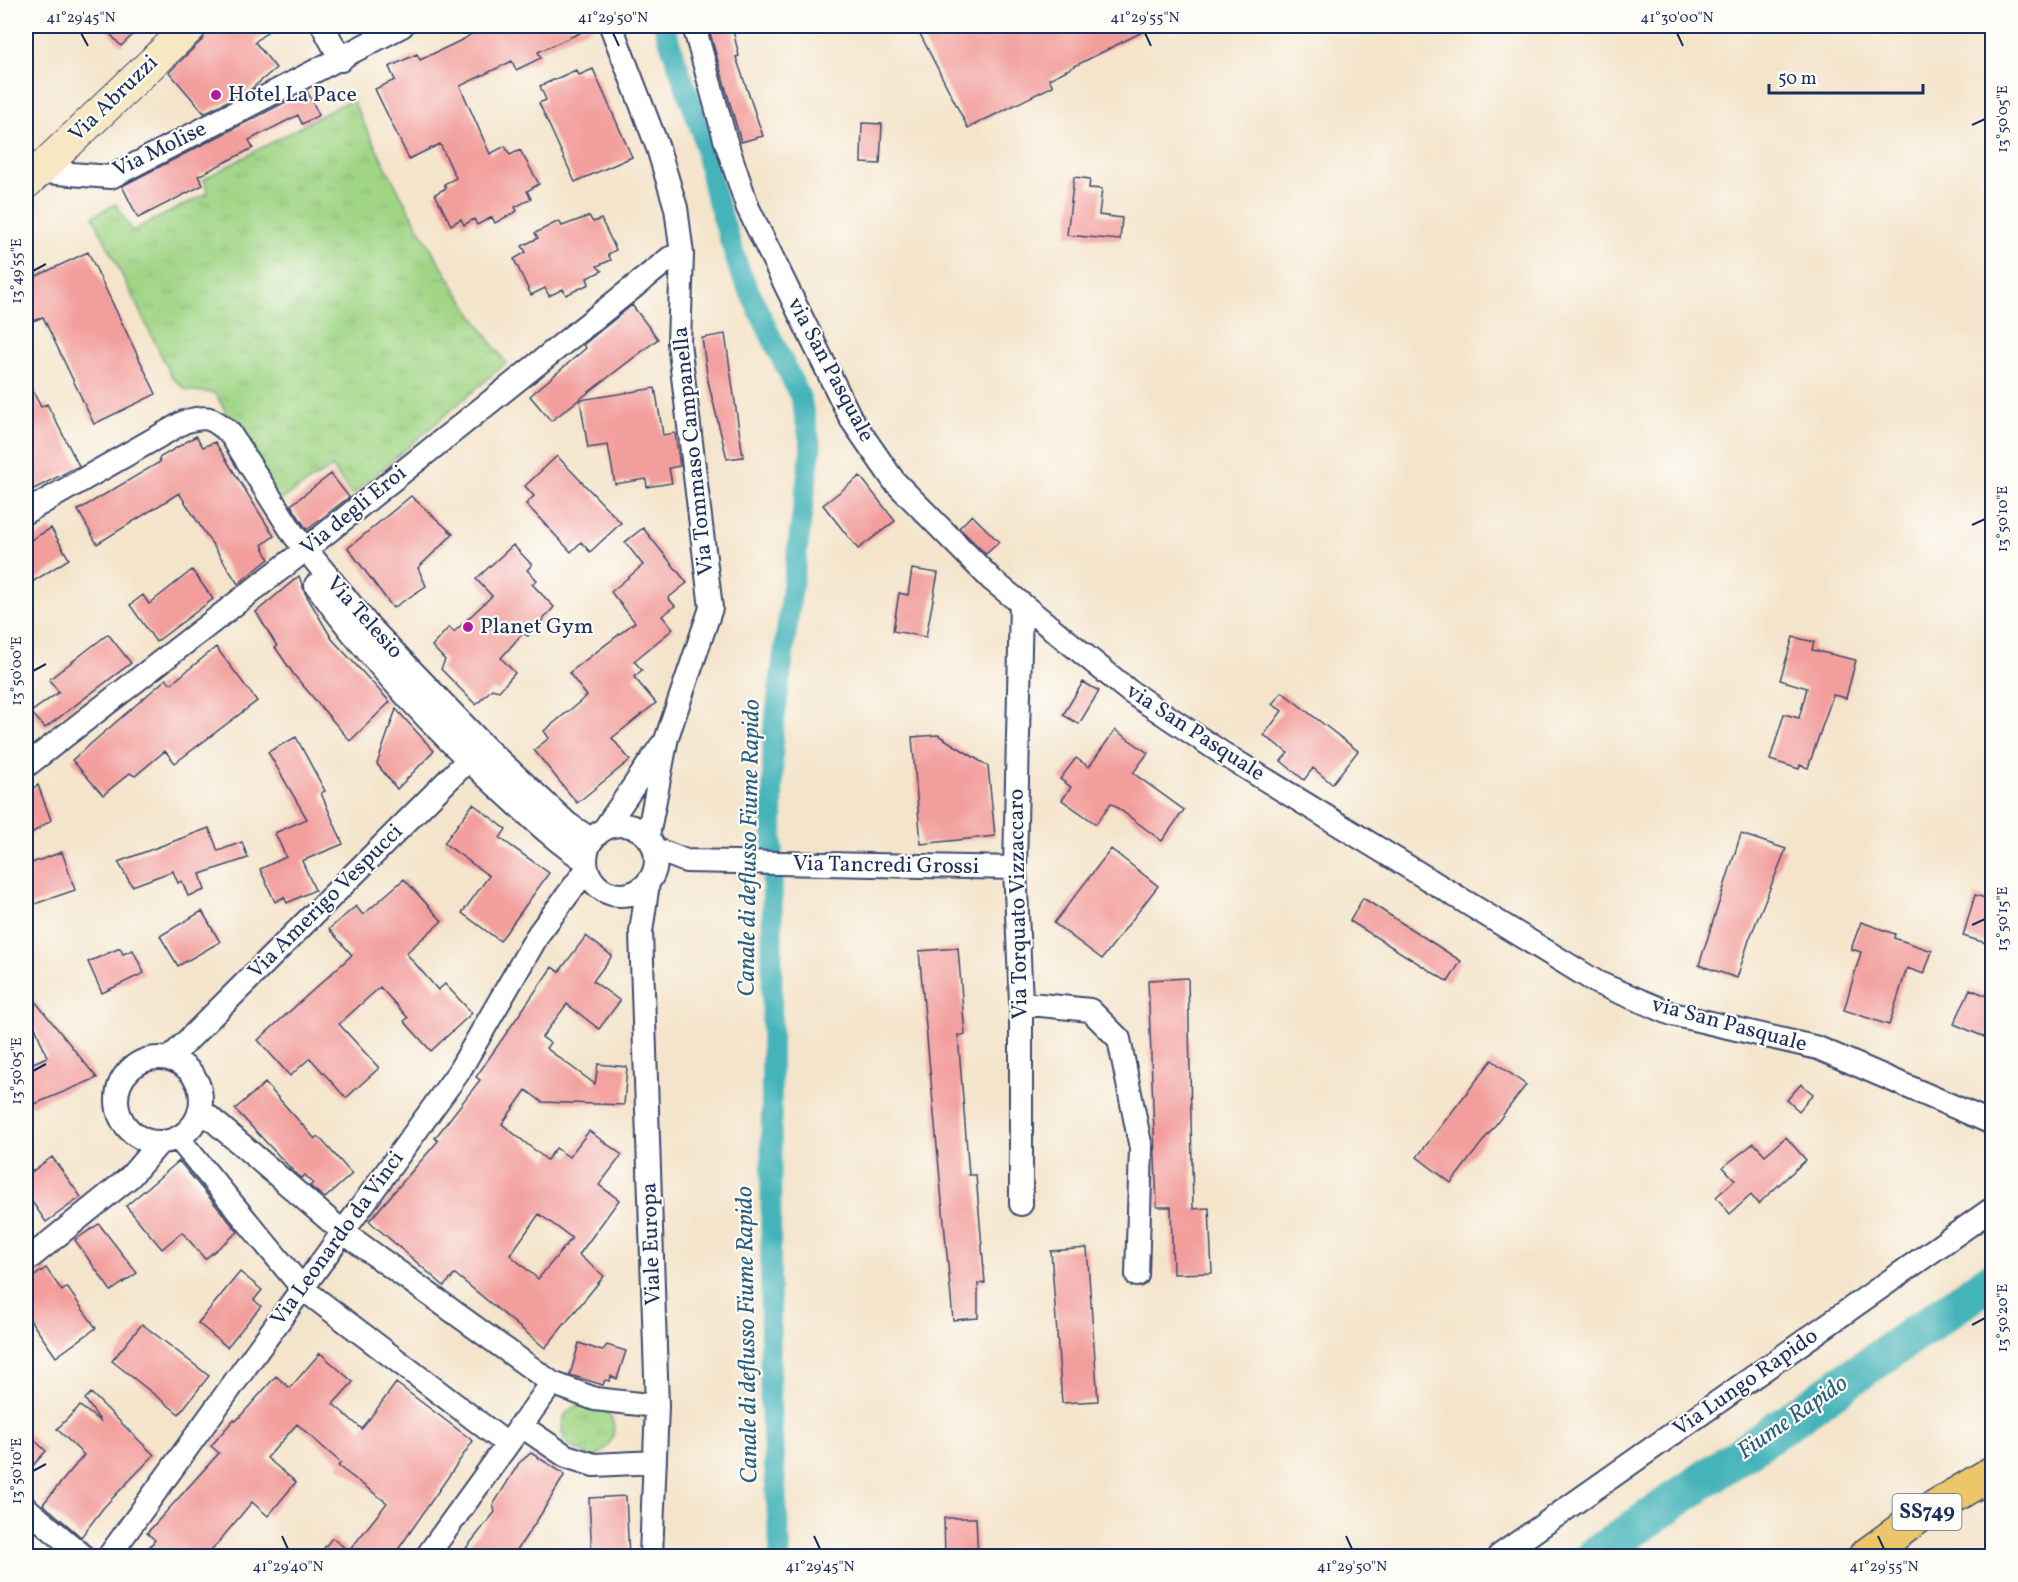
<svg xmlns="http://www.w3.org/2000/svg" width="2018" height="1582" font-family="Vollkorn,serif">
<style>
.grass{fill:url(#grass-tufts);stroke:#5e8272;stroke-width:1.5}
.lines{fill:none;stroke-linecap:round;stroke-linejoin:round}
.canal{stroke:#44b4ba;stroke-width:21}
.river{stroke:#44b4ba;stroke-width:38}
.building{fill:#f29e9c;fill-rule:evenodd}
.minor-casing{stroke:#3c4a6e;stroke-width:26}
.secondary-casing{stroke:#3c4a6e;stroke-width:34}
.trunk-casing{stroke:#3c4a6e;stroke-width:36}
.minor{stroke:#fff;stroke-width:22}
.secondary{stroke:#f7e8c3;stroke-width:32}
.trunk{stroke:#ecc669;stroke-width:33}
.ticks{fill:none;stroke:#1b2f5e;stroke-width:2}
.poi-dot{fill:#b5179e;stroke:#fdfcf7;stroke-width:2}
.labels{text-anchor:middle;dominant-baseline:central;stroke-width:4.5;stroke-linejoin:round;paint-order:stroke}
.shield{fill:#fdfcf7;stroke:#5f6c8c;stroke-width:1.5}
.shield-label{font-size:21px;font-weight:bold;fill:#1b2f5e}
.poi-label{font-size:22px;fill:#1b2f5e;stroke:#fdfcf7;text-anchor:start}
.street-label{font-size:22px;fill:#1b2f5e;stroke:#fdfcf7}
.water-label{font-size:24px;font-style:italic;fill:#295e7e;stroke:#fdfcf7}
.neatline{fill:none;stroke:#1b2f5e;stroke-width:2}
.ticks-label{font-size:15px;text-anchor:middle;fill:#1b2f5e}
</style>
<defs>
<pattern id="grass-tufts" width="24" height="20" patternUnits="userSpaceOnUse" patternTransform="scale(1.5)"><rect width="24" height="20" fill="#a0d586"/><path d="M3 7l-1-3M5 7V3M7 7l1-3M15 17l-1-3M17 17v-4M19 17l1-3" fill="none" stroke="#89b776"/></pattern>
</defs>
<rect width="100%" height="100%" fill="#fdfcf7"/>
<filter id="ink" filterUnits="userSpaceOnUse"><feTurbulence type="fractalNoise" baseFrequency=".0167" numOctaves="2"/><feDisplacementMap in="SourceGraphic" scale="12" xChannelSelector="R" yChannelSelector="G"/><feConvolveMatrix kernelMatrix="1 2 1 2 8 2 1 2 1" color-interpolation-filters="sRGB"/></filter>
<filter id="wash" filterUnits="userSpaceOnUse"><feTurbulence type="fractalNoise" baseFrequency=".008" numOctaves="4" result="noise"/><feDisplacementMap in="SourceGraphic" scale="24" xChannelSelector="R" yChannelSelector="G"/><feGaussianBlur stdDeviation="1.35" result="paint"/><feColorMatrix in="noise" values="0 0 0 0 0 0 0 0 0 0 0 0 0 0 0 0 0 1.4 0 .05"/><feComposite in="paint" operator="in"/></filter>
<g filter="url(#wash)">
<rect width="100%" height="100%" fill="#f4e4cb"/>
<!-- grass -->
<path class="grass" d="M 352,99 C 396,191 445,280 506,363 L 352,495 L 332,467 L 279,501 L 215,393 L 186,390 L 172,377 L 93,216 L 116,204 L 132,231 L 208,193 L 204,179 Z
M 588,1403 C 593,1405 601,1407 605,1411 C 623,1426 610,1451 593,1458 L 567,1445 C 556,1424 564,1406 588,1403 Z"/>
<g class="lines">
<!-- canal -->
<path class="canal" d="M 664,26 L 701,131 L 715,194 L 740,272 L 801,399 L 811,447 L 773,733 L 770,1400 L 780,1556"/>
<!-- river -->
<path class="river" d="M 1594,1556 L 1992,1280"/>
</g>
<g id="blocks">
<!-- building -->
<path class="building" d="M 103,26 L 142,26 L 121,46 Z
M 208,26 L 274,26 L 255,42 L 276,68 L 250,90 L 204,113 L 169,72 L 203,39 Z
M 474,26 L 595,26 L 538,52 L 541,58 L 516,70 L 512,61 L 460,86 L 490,154 L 505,146 L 510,155 L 520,150 L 539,184 L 527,191 L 531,199 L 515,207 L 517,211 L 495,223 L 492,217 L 477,225 L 474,219 L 464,225 L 461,219 L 451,225 L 435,194 L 446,188 L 444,184 L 456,178 L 440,144 L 409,159 L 375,89 L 395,80 L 389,67 L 417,54 L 420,60 L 464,39 L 477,30 Z
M 708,26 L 732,26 L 739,56 L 736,57 L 763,136 L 741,142 Z
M 916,26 L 1154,26 L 1049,79 L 1053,86 L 968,128 Z
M 593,69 L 632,157 L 575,182 L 539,103 L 546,100 L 540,86 L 576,70 L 579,75 Z
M 307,91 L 319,115 L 302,124 L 298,115 L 249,140 L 253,148 L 198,176 L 203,185 L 138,218 L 122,186 Z
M 862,123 L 882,124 L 880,164 L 861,163 Z
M 1074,177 L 1090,179 L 1089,188 L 1102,189 L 1099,215 L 1122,218 L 1120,240 L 1067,235 Z
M 589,216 L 593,222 L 601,219 L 616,250 L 608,254 L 611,260 L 597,266 L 602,271 L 587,278 L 589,284 L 566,295 L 563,289 L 549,296 L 545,288 L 531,295 L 514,259 L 526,252 L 522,246 L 538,238 L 535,233 L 559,221 L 562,226 Z
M 88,252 L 156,394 L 94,424 L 43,317 L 26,324 L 26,281 Z
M 632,305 L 658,339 L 551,421 L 530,396 L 586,348 L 583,345 Z
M 725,334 L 743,457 L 727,459 L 708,381 L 702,338 Z
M 26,378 L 41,407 L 47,404 L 79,466 L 26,493 Z
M 655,388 L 663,435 L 675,433 L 680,466 L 669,468 L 672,483 L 647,487 L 646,479 L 615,484 L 608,445 L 588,448 L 580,400 Z
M 196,436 L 203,447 L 215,442 L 274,536 L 262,545 L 269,559 L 238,584 L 179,493 L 97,544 L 78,510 L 160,462 L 159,458 Z
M 557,456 L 621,523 L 590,552 L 581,542 L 571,552 L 526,504 L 534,496 L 525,486 Z
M 331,474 L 349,497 L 307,530 L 291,505 Z
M 860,476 L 895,521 L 858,549 L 823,505 Z
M 411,496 L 453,534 L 418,568 L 426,586 L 393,608 L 348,548 Z
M 972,515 L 999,542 L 986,554 L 959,528 Z
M 51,528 L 69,559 L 26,586 L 26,543 Z
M 643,528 L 687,583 L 668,598 L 675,606 L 662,616 L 673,629 L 634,661 L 642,670 L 634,677 L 656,703 L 612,738 L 630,760 L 577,803 L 534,750 L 549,738 L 544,731 L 587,696 L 569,673 L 635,622 L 611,592 L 643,565 L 625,542 Z
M 513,545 L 532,565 L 527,570 L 537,580 L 532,584 L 554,607 L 528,636 L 523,633 L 501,658 L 515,673 L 499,691 L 492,689 L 476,705 L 441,669 L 445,660 L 432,646 L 449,627 L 454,632 L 492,596 L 476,579 Z
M 912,569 L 938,573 L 926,637 L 893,631 L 899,593 L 908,595 Z
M 192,570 L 213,599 L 156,642 L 130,605 L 143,595 L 149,604 Z
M 299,576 L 305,593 L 332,639 L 390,702 L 350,741 L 294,675 L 275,647 L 277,646 L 256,612 Z
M 108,634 L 131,663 L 45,728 L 31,712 L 59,692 L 50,681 L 51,678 Z
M 1793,637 L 1814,642 L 1812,650 L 1856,660 L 1846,698 L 1833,695 L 1808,768 L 1800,765 L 1799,769 L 1770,760 L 1784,714 L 1799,718 L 1807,688 L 1780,680 Z
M 216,647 L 257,701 L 175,763 L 165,751 L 135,776 L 130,773 L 103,795 L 72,760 L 166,679 L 171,684 Z
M 1083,682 L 1099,691 L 1079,724 L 1063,715 Z
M 1282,692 L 1358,751 L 1332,784 L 1313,768 L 1304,780 L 1281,761 L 1288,753 L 1264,735 L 1282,711 L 1272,704 Z
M 396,709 L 434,751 L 397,789 L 377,764 Z
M 1115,730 L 1148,753 L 1133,773 L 1184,810 L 1162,841 L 1111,803 L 1096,824 L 1062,800 L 1071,787 L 1060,779 L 1076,758 L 1089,767 Z
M 938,735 L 988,766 L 995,836 L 921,844 L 912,737 Z
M 296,737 L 325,791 L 321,793 L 343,844 L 302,861 L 315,890 L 287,903 L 284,897 L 275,902 L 260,869 L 286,857 L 275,833 L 307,819 L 268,752 Z
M 38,785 L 51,820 L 26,837 L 26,793 Z
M 473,804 L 506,829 L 500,838 L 549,873 L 500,941 L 462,913 L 489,876 L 444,843 Z
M 209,828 L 218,851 L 242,842 L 248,858 L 200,874 L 205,890 L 188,896 L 182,881 L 178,883 L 173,871 L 132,886 L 118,862 Z
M 1741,834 L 1786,849 L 1749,940 L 1737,978 L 1699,965 Z
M 1111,849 L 1158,886 L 1102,959 L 1054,923 Z
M 62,852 L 75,890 L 26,907 L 26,865 Z
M 404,879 L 442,921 L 406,953 L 438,990 L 445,984 L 472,1013 L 431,1051 L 404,1021 L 408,1018 L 380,987 L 339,1024 L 379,1068 L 346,1098 L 310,1058 L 290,1076 L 258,1040 L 352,955 L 329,929 L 356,906 L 363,915 Z
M 1975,895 L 1992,900 L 1992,945 L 1963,936 Z
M 1363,898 L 1461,961 L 1448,982 L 1350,921 Z
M 202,911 L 220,942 L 178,966 L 160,936 Z
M 1861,922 L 1895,934 L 1894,938 L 1932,951 L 1924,974 L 1907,968 L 1889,1025 L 1844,1010 L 1861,952 L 1851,949 Z
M 586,936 L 612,956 L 593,981 L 620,1001 L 599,1029 L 567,1004 L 542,1037 L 550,1043 L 546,1048 L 595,1084 L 598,1064 L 627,1067 L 624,1105 L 542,1102 L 526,1090 L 502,1124 L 547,1160 L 556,1148 L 569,1157 L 589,1131 L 622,1155 L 599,1185 L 619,1200 L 579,1255 L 604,1276 L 545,1348 L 455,1274 L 444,1286 L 369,1221 L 438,1141 L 435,1138 L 480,1080 L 476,1077 L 552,967 L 559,972 ZM 539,1214 L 572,1238 L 538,1279 L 510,1255 Z
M 120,948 L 123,954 L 133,950 L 144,973 L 102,993 L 88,962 Z
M 958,948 L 965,1035 L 958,1035 L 969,1175 L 976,1175 L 985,1283 L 978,1284 L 978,1318 L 953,1320 L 919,951 Z
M 1188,978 L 1193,1209 L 1209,1208 L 1212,1273 L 1173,1274 L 1171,1207 L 1157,1207 L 1148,980 Z
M 1970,989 L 1992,998 L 1992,1040 L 1954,1024 Z
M 26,990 L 97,1078 L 30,1106 L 26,1095 L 26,1066 L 47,1057 L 35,1027 L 26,1030 Z
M 1492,1060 L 1526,1085 L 1451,1183 L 1417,1157 Z
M 265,1083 L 315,1139 L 318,1136 L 352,1174 L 325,1198 L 310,1186 L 313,1183 L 305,1175 L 301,1178 L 295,1173 L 235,1109 Z
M 1801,1084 L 1813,1094 L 1799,1111 L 1787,1100 Z
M 1786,1137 L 1806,1160 L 1758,1204 L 1751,1195 L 1730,1214 L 1716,1197 L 1735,1180 L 1723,1167 L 1754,1143 L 1765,1155 Z
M 52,1157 L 81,1197 L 46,1222 L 26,1193 L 26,1176 Z
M 179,1161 L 238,1232 L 205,1259 L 182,1232 L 162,1249 L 126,1206 Z
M 99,1224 L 137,1273 L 111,1291 L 75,1240 Z
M 1087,1248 L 1098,1401 L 1062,1403 L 1051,1251 Z
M 46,1268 L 62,1291 L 67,1287 L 96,1328 L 56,1357 L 26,1314 L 26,1282 Z
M 240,1272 L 262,1290 L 254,1300 L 261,1306 L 227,1347 L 198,1323 Z
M 142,1324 L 209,1376 L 179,1414 L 112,1361 Z
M 579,1343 L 602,1351 L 607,1345 L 626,1351 L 617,1379 L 611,1376 L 610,1381 L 605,1380 L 603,1385 L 570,1375 Z
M 320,1353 L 353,1382 L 333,1404 L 362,1429 L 396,1383 L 473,1441 L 393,1557 L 317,1557 L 332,1538 L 349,1551 L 387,1503 L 338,1466 L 341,1463 L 297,1424 L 267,1458 L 296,1482 L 268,1516 L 252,1502 L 206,1557 L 141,1557 L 155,1540 L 147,1533 L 219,1453 L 211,1446 L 234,1419 L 236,1421 L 276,1376 L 290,1388 Z
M 91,1393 L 154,1455 L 104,1507 L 81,1537 L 43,1504 L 84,1455 L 57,1429 L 80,1406 L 101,1422 L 85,1399 Z
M 26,1432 L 46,1451 L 26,1473 Z
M 531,1453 L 563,1473 L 564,1476 L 538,1519 L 512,1557 L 459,1557 L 495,1512 L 493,1505 L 519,1463 Z
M 626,1496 L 629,1557 L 592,1557 L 589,1498 Z
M 944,1518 L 976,1518 L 978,1557 L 945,1557 Z"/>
</g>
</g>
<g filter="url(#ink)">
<use href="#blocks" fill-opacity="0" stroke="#3c4a6e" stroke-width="1.5"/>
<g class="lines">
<!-- minor casing -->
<g class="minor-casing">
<path id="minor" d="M 323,26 L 341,60
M 611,26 L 658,148 L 676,208 L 682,254 L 679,343 L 711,608 L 667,737 L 648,836
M 694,26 L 725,139 L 748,208 L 851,419 L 894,481 L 992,580 L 1129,691 L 1222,753 L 1598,983 L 1672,1014 L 1818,1048 L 1992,1123
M 30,171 L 111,177 L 402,26
M 26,512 L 184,422 C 207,415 211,417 229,432 L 294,535 L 367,624 L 487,749 L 568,824 L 592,840
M 316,585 C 373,664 440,736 512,800 C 536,822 559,844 586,861
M 1021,604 L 1015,868 L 1021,1003 L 1021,1204
M 26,766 L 305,550 L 670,258 L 682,254
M586 860a35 35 0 1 1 70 0a35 35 0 1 1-70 0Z
M 605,828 L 661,746
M 655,849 L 686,861 L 1015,868
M 648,883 L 641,932 L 657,1406 L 651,1556
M 1021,1003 L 1090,1010 L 1119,1039 L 1141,1148 L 1137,1275
M117 1100a42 42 0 1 1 84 0a42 42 0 1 1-84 0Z
M 169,1059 L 483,745
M 200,1109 L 343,1232 L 552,1383 L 595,1399 L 657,1406
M 178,1138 L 303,1289 L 507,1444
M 26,1261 L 130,1177 L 160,1142
M 520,1425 L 566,1456 L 594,1465 L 655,1462
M 26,1508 L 83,1556
M 109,1556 L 458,1073 L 539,933 L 587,869
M 427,1556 L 552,1383
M 1499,1556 L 1992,1209"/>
</g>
<!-- secondary casing -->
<g class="secondary-casing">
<path id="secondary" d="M 26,183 L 191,26"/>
</g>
<!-- trunk casing -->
<g class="trunk-casing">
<path id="trunk" d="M 1865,1556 L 1921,1515 L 1992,1473"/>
</g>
<!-- minor -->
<use href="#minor" class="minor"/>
<!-- secondary -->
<use href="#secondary" class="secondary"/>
<!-- trunk -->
<use href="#trunk" class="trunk"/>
</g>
</g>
<!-- ticks -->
<path class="ticks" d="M 81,33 L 88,46M 613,33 L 619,46M 1145,33 L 1151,46M 1677,33 L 1683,46M 1972,125 L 1985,119M 33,271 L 46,264M 1972,525 L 1985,519M 33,671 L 46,664M 1972,925 L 1985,919M 33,1071 L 46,1064M 1972,1325 L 1985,1318M 33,1471 L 46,1464M 282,1536 L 288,1549M 814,1536 L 820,1549M 1346,1536 L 1352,1549M 1878,1536 L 1884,1549"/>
<!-- markers -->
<g class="poi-dot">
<circle cx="216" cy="95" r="6"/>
<circle cx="468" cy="627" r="6"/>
</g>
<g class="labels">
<!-- shield labels -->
<rect class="shield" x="1892.5" y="1494" width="69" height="36" rx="4.5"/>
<g class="shield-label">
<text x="1927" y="1512">SS749</text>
</g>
<!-- poi labels -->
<g class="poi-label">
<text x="228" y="95">Hotel La Pace</text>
<text x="480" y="627">Planet Gym</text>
</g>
<!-- street labels -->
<g class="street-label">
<text transform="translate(114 99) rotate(-44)">Via Abruzzi</text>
<text transform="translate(160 150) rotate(-26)">Via Molise</text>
<text transform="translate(830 370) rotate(62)">via San Pasquale</text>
<text transform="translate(694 451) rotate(-96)">Via Tommaso Campanella</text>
<text transform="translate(354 511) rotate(-39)">Via degli Eroi</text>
<text transform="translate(364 618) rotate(48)">Via Telesio</text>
<text transform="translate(1195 733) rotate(33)">via San Pasquale</text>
<text transform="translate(886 866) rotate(1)">Via Tancredi Grossi</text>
<text transform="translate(326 902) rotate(-45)">Via Amerigo Vespucci</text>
<text transform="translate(1019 904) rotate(-91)">Via Torquato Vizzaccaro</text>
<text transform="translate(1729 1025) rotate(15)">via San Pasquale</text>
<text transform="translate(338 1239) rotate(-54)">Via Leonardo da Vinci</text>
<text transform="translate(652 1244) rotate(-92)">Viale Europa</text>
<text transform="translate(1746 1383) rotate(-35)">Via Lungo Rapido</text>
</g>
<!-- water labels -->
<g class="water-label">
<text transform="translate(750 848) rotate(-89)">Canale di deflusso Fiume Rapido</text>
<text transform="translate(748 1335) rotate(-91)">Canale di deflusso Fiume Rapido</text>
<text transform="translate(1793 1418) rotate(-35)">Fiume Rapido</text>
</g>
</g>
<!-- margin -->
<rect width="2018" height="1582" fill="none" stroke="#fdfcf7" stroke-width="66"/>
<!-- scale -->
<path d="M1769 84v9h154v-9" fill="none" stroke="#1b2f5e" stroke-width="3"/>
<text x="1778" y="84" font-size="18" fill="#1b2f5e" stroke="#fdfcf7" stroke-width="4.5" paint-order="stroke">50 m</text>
<rect x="33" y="33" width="1952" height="1516" class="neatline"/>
<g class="ticks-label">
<text x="81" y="22">41°29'45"N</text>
<text x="613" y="22">41°29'50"N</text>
<text x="1145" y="22">41°29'55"N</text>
<text x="1677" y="22">41°30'00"N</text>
<text transform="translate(2002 119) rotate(-90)" y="5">13°50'05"E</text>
<text transform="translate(16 271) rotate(-90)" y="5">13°49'55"E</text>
<text transform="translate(2002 519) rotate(-90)" y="5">13°50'10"E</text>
<text transform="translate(16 671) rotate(-90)" y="5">13°50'00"E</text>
<text transform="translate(2002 919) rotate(-90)" y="5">13°50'15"E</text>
<text transform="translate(16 1071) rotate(-90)" y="5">13°50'05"E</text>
<text transform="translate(2002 1318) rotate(-90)" y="5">13°50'20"E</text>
<text transform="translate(16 1471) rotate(-90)" y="5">13°50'10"E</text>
<text x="288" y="1571">41°29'40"N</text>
<text x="820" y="1571">41°29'45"N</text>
<text x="1352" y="1571">41°29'50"N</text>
<text x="1884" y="1571">41°29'55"N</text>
</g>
</svg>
